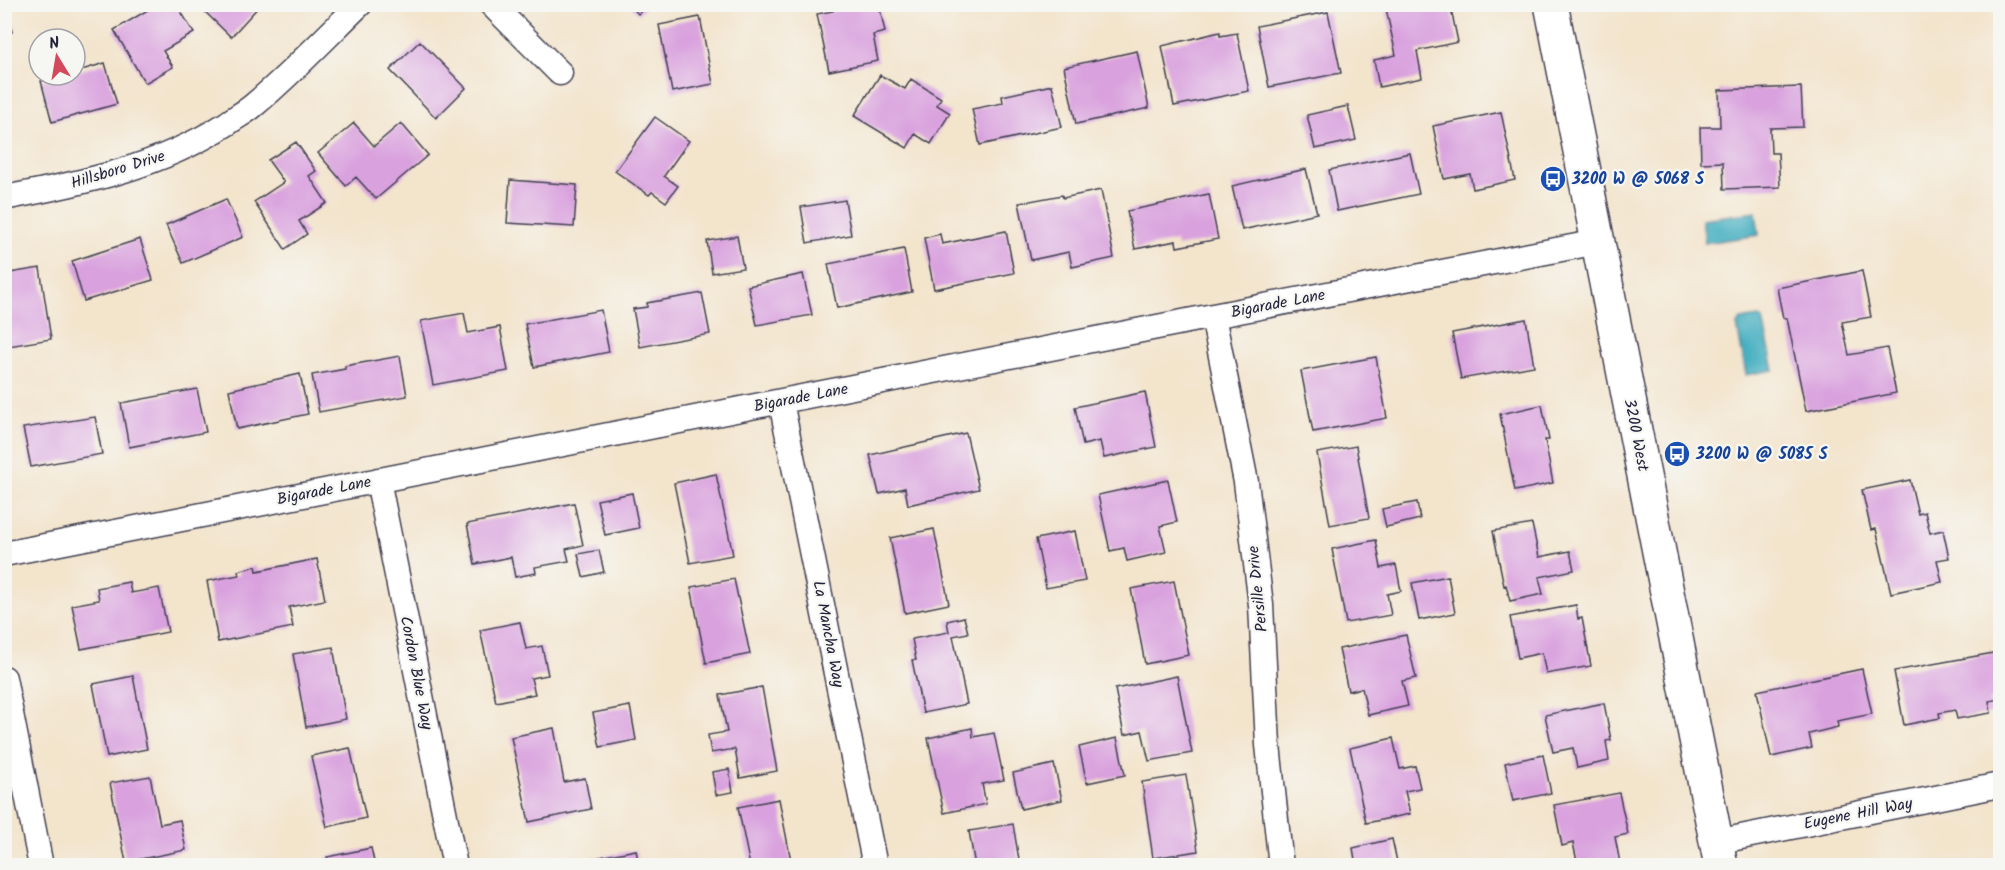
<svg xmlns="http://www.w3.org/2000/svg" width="2005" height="870" font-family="Kalam,sans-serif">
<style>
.water{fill:#42adc0;stroke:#32687e;stroke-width:1.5}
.building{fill:#d9a1de}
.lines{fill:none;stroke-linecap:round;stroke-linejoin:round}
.street-casing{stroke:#413f51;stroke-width:27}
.secondary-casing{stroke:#413f51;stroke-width:36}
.street{stroke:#fff;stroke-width:24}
.secondary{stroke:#fff;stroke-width:33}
.labels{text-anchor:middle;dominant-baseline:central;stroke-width:4.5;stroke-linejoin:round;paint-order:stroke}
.street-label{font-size:16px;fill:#22223b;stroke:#f6f6f2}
.transit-label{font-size:16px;font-weight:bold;fill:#164399;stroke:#f6f6f2;text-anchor:start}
</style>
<rect width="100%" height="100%" fill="#f6f6f2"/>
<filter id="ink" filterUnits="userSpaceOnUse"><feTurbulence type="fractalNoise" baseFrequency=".0167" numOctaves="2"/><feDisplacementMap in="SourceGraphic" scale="12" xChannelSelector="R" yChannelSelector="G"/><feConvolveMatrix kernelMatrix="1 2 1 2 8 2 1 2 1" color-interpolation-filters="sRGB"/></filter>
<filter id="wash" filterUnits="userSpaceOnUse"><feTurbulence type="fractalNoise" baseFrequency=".008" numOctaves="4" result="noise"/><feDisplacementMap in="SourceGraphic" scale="24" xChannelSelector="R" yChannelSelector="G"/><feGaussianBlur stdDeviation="1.35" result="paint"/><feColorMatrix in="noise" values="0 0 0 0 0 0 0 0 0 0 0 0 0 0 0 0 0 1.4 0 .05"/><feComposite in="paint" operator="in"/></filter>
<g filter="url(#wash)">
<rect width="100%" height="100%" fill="#f3e4cc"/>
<!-- water -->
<path class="water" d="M 1756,212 L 1759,235 L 1705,243 L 1702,219 Z
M 1759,317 L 1763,320 L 1774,370 L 1746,375 L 1737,325 L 1740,320 Z"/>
<g id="blocks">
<!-- building -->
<path class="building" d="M 4,4 L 7,4 L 12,32 L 4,33 Z
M 203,4 L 261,4 L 231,37 L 200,7 Z
M 629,4 L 649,4 L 638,14 Z
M 832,4 L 879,4 L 885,32 L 873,35 L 878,61 L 829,71 L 817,14 L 833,11 Z
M 1385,4 L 1450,4 L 1458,42 L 1417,51 L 1422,78 L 1379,87 L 1374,60 L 1396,55 Z
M 156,5 L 177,5 L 194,33 L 163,51 L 173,67 L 145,83 L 114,30 Z
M 1328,12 L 1341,73 L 1269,87 L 1257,26 Z
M 700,17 L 713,84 L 672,92 L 659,25 Z
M 1220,32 L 1220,36 L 1237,33 L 1249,91 L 1174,106 L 1162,46 Z
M 420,41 L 466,88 L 436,118 L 390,70 Z
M 1137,51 L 1149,108 L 1076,124 L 1064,67 Z
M 105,63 L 117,104 L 52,122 L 41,81 L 63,75 L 75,75 L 75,72 Z
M 880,75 L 905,89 L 911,79 L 941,98 L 937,105 L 950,113 L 931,144 L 915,134 L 907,148 L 854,116 Z
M 4,84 L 12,117 L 4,118 Z
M 1052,85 L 1062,127 L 980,145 L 972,109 L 1003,103 L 1002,96 Z
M 1801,87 L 1803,127 L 1770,128 L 1771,153 L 1778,153 L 1780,187 L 1724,189 L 1723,162 L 1701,163 L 1700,127 L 1720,127 L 1719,90 Z
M 1348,106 L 1356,140 L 1315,149 L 1307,115 Z
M 1501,112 L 1515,180 L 1473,189 L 1470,174 L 1444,179 L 1433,126 Z
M 655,117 L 689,141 L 664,176 L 678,186 L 666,202 L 652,192 L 649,195 L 615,171 Z
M 354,123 L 374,146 L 401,123 L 428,155 L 376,199 L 356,177 L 346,186 L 318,153 Z
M 296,142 L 316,171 L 309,176 L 327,203 L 299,221 L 307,234 L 285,249 L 254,202 L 284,182 L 268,160 Z
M 1410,153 L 1419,194 L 1337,211 L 1329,170 Z
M 1306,169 L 1317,213 L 1242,230 L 1232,186 Z
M 510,180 L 577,185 L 574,227 L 507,223 Z
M 1101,190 L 1114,258 L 1072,267 L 1069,252 L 1031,260 L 1019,203 L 1062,195 L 1063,198 Z
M 1209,194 L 1218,239 L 1177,247 L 1176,241 L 1135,249 L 1127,211 Z
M 226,199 L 243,237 L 183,263 L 166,225 Z
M 845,200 L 851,235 L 807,243 L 801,207 Z
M 1006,231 L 1014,273 L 934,289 L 924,238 L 940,234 L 942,244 Z
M 737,236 L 743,268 L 712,273 L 707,241 Z
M 140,239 L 153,280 L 84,301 L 72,261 Z
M 904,249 L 912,292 L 837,308 L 828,264 Z
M 40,268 L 51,339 L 9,346 L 4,317 L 4,274 Z
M 1862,271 L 1871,317 L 1842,322 L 1849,355 L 1887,348 L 1896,393 L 1806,411 L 1787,318 L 1783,318 L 1777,288 Z
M 803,274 L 812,315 L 757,325 L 748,286 Z
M 702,293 L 710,334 L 640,347 L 633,309 L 647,307 L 647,303 Z
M 601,310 L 609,352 L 534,367 L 525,324 Z
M 464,313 L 468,333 L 500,327 L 508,371 L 433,385 L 421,321 Z
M 1526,319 L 1534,366 L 1461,379 L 1452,333 Z
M 400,356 L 407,396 L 319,412 L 312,375 L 345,369 L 345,366 Z
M 1376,357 L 1387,418 L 1313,432 L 1301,371 Z
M 300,374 L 308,414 L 237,429 L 229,390 Z
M 197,389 L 206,432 L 129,447 L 121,403 Z
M 1145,392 L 1156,447 L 1104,458 L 1100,441 L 1083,445 L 1075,407 Z
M 1542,405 L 1549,440 L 1545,440 L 1553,483 L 1515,491 L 1500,414 Z
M 95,417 L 102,454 L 31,467 L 23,428 Z
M 966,433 L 979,489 L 908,505 L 905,488 L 879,494 L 870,455 Z
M 1356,446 L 1369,518 L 1330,525 L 1317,453 Z
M 716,474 L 733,555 L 690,563 L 674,483 Z
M 1168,480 L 1177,522 L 1160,526 L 1166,552 L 1127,561 L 1124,548 L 1110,551 L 1098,495 Z
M 1910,480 L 1918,514 L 1925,512 L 1930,533 L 1943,530 L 1949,558 L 1937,560 L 1942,582 L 1891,593 L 1876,529 L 1871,530 L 1862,490 Z
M 632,493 L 639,528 L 605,535 L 597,500 Z
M 1417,502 L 1420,519 L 1386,527 L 1382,509 Z
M 574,503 L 583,545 L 566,549 L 569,561 L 535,567 L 536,573 L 515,577 L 511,557 L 475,564 L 467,524 Z
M 1532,524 L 1539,557 L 1570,551 L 1574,570 L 1539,577 L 1543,594 L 1510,601 L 1506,585 L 1504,586 L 1493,531 Z
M 934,529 L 949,604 L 905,613 L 890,538 Z
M 1075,531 L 1085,581 L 1046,588 L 1036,539 Z
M 1376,540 L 1381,568 L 1396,565 L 1401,591 L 1387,594 L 1391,615 L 1346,623 L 1332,549 Z
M 599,550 L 604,572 L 583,577 L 578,554 Z
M 317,559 L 325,600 L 289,607 L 293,627 L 218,642 L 207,581 L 239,575 L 238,571 L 256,566 L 257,571 Z
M 1448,576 L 1455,613 L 1419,620 L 1412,583 Z
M 734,579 L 750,654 L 706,663 L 691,587 Z
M 1174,581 L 1189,655 L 1145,664 L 1131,589 Z
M 129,582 L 131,593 L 159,588 L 168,632 L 81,649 L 72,605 L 99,600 L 97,588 Z
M 1576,605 L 1578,619 L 1582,618 L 1591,666 L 1546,674 L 1542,653 L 1518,658 L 1510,617 Z
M 964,617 L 968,633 L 953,636 L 967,704 L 923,713 L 912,660 L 916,660 L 912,639 L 949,632 L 947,621 Z
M 520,622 L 526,649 L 542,646 L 548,675 L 531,678 L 535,694 L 496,702 L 480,630 Z
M 1406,635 L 1416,678 L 1402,681 L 1408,706 L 1368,715 L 1362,688 L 1348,691 L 1339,649 Z
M 333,647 L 346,719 L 306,727 L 293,654 Z
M 1999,652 L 2000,699 L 1989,701 L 1991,713 L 1957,719 L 1955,710 L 1939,713 L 1940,718 L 1904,725 L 1894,671 Z
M 1862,669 L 1872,714 L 1837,721 L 1838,727 L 1809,734 L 1812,748 L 1771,757 L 1757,691 Z
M 133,676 L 147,749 L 107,757 L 93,684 Z
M 1177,676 L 1192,753 L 1149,761 L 1142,731 L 1124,735 L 1115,689 Z
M 762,687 L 777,771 L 740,778 L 735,749 L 711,753 L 708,735 L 727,732 L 720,695 Z
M 1604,703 L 1611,740 L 1606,741 L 1609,761 L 1577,768 L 1573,748 L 1553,752 L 1545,715 Z
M 630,706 L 636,740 L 600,747 L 593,713 Z
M 554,728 L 564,782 L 585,778 L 591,809 L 529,822 L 511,737 Z
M 972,728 L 973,737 L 994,733 L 1004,780 L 982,784 L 986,804 L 944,813 L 928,738 Z
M 1117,738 L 1125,775 L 1087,783 L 1079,747 Z
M 1393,738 L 1400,769 L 1415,766 L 1420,788 L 1405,791 L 1410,814 L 1366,823 L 1350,748 Z
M 350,748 L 366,818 L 327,827 L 311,756 Z
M 1543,755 L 1551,793 L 1513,801 L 1505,763 Z
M 1054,764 L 1062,800 L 1021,809 L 1013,773 Z
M 729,769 L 733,792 L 716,795 L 712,772 Z
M 1186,775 L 1198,851 L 1153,858 L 1142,782 Z
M 150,776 L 160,824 L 180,820 L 186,850 L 126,862 L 110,783 Z
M 1619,793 L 1628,834 L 1615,837 L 1620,863 L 1609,866 L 1578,866 L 1573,843 L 1562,846 L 1554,805 Z
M 779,799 L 792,866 L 750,866 L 738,807 Z
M 1013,824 L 1020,866 L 975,866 L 969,831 Z
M 1392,839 L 1398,866 L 1356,866 L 1353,848 Z
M 371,848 L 375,866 L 329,866 L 327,857 Z
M 636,850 L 639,866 L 564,866 L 564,864 Z"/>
</g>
</g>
<g filter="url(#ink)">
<use href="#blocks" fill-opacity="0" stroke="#413f51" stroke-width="1.5"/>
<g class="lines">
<!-- street casing -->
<g class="street-casing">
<path id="street" d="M 491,4 L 560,73
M 4,198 C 83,183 160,167 228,123 C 236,117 246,112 254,105 C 291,74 325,38 360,4
M 1213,316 L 1246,482 L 1261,605 L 1268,745 L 1281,866
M 781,402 L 875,866
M 378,480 L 455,866
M 4,554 L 1213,316 L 1598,242
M 4,678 L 41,866
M 1716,842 L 2000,785"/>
</g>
<!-- secondary casing -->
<g class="secondary-casing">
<path id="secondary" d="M 1551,4 L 1721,866"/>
</g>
<!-- street -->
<use href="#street" class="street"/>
<!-- secondary -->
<use href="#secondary" class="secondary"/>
</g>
</g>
<!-- icons -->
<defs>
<g id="bus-disc" transform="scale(1.35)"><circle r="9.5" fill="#1a4fb4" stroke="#f6f6f2"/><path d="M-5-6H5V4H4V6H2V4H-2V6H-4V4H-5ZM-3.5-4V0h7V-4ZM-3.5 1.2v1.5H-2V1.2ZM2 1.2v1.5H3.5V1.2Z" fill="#fff"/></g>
</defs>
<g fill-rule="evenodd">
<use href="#bus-disc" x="1553" y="179"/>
<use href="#bus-disc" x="1677" y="454"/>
</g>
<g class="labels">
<!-- street labels -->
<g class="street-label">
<text transform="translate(118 170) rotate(-17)">Hillsboro Drive</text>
<text transform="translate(1278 304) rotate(-11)">Bigarade Lane</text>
<text transform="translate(801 398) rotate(-11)">Bigarade Lane</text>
<text transform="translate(1636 435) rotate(79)">3200 West</text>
<text transform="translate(324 491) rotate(-11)">Bigarade Lane</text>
<text transform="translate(1258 589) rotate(-96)">Persille Drive</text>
<text transform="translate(828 634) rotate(79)">La Mancha Way</text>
<text transform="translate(416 673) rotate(79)">Cordon Blue Way</text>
<text transform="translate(1858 814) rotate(-11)">Eugene Hill Way</text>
</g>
<!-- transit labels -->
<g class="transit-label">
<text x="1572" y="179">3200 W @ 5068 S</text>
<text x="1696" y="454">3200 W @ 5085 S</text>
</g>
</g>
<!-- margin -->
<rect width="2005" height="870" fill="none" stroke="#f6f6f2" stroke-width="24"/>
<!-- north arrow -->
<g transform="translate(57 57) rotate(349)"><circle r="28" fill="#f6f6f2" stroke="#a1a1a9" stroke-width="1.5"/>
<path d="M0-4.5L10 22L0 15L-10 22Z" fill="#d1495b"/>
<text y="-9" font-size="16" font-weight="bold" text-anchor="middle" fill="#22223b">N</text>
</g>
</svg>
